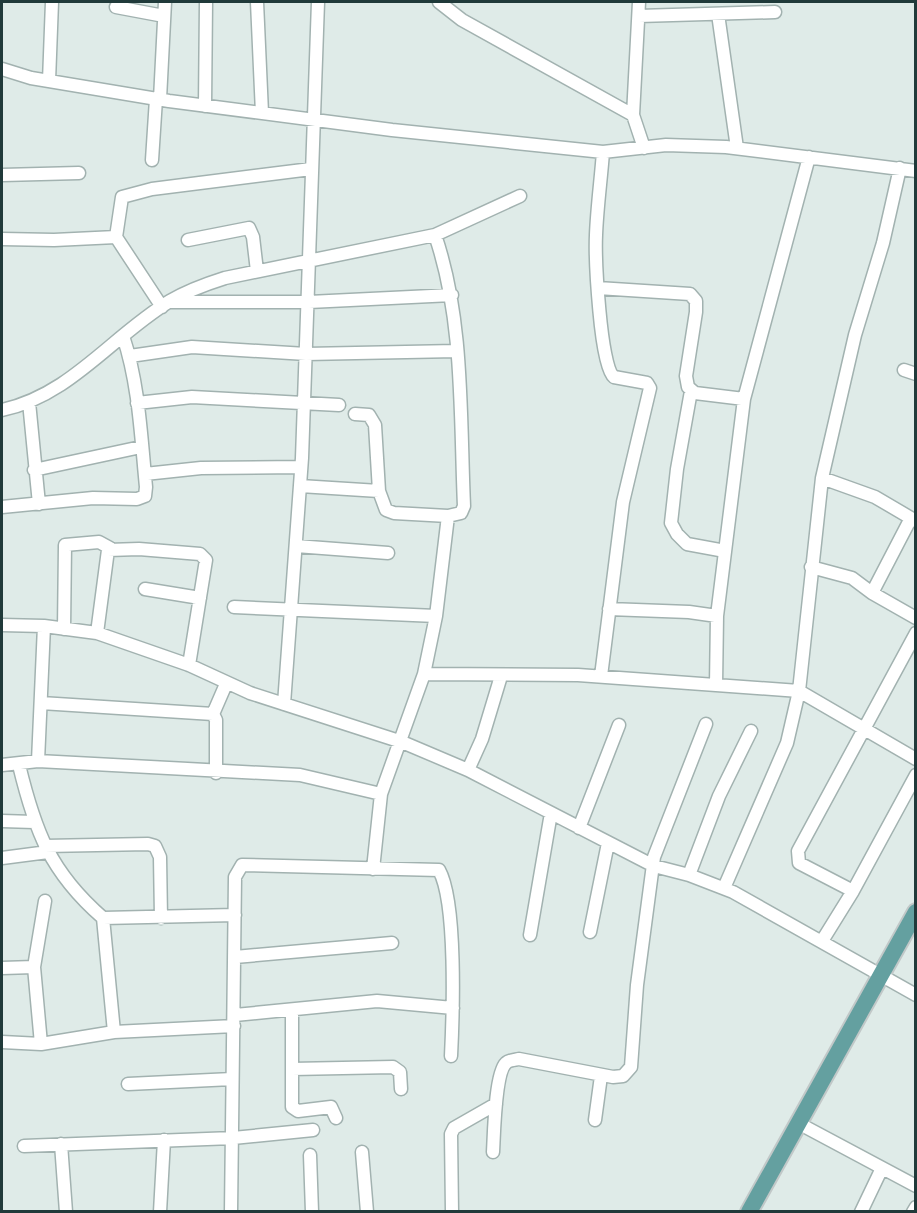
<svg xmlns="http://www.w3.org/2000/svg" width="917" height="1213" font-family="'Source Sans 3',sans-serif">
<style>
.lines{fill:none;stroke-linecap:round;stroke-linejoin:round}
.minor-casing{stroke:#a2b2b0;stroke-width:15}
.major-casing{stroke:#c1c8c8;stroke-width:20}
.minor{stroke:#fff;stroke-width:12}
.major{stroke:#64a0a0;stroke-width:16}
</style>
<rect width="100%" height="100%" fill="#dfebe8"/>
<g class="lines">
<!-- minor casing -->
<g class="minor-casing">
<path id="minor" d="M 257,2 L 262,113
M 439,2 L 462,20 L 633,115
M 639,2 L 633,115 L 644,148
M 116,7 L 164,16
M 718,14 L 737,148
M 639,16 L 775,12
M 2,69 L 31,78 L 169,101 L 392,130 L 603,152 L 666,145 L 726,147 L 916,171
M 49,81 L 52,2
M 160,99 L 165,2
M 205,106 L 206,2
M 152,160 L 156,99
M 2,175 L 79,173
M 2,239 L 54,240 L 116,237
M 188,240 L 249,228 L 253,237 L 257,271
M 598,288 L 690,294 L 696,301 L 696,312 L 686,376 L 688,387 L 695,393 L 744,399
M 171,302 L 309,302 L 452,295
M 162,307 L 116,237 L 122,197 L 152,189 L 311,169
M 130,356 L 192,347 L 306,354 L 456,351
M 904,370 L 916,374
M 691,391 L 677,469 L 671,523 L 677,534 L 687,544 L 725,551
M 29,402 L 39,504
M 137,403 L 192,397 L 339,405
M 2,410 C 71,395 112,336 170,301 C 187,291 206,284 225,278 L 435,235 L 520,196
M 355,414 L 369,415 L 375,425 L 379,491 L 386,510 L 394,513 L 448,516 L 461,513 L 464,506 C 460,417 464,319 435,235
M 34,470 L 141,447
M 145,474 L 201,468 L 301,467
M 822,478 L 875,497 L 916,521
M 300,486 L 379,491
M 2,507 L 93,498 L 137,499 L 145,496 L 146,487 C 141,437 139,384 123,336
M 296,546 L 388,553
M 811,567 L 852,578 L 872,593 L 916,618
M 145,589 L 200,598
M 872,593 L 911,518
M 234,607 L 436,616
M 609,609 L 689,612 L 717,616
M 2,625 L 44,626 L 97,633 L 189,665 L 250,693 L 402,742 L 468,770 L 654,866 L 689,875 L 733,892 L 916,995
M 64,629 L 65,545 L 99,542 L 110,548
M 97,633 L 108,550 L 139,549 L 200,554 L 206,560 L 189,665
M 424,674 L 578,675 L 799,691 L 916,759
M 601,676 L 623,502 L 650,388 L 647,383 L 614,377 C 600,367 595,257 596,235 C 597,208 601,179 603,152
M 716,685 L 717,616 L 744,399 L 809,157
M 41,703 L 213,714
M 284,704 L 302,458 L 318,2
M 38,761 L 44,626
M 2,765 L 38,761 L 300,775 L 381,794
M 19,765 C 35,831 50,872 103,918 L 114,1032
M 468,770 L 482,739 L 501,676
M 216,773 L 216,720 L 213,714 L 226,684
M 2,821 L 34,822
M 579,828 L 619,725
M 45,846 L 148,844 L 155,846 L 160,857 L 161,918
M 2,858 L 48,852
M 373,869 L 381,794 L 424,674 L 436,616 L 448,516
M 689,875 L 719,796 L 751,731
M 724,888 L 787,743 L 799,691 L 822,478 L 855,335 L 883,243 L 900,168
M 853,891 L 916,775
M 103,918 L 235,915
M 590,932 L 608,843
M 530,935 L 551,813
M 822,941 L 853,891 L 799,863 L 798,851 L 916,633
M 235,957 L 392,943
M 2,968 L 34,967
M 292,1011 L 292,1107 L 298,1111 L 331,1107 L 336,1118
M 235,1015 L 377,1001 L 453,1008
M 2,1042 L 41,1044 L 114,1032 L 234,1026
M 41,1044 L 34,967 L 45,901
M 292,1069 L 393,1067 L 400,1072 L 401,1089
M 128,1084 L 232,1079
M 595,1120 L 601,1076
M 798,1123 L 916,1186
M 61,1144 L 66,1212
M 24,1146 L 233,1138 L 313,1130
M 362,1152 L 367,1212
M 493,1152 C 494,1135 495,1073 506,1063 C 509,1060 514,1060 519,1059 L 613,1077 L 623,1076 L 631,1067 L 637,985 L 654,857 L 706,724
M 310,1155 L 312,1212
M 160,1212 L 164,1140
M 231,1212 L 235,877 L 242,865 L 439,870 C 457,902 453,1016 451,1056
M 452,1212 L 451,1134 L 454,1128 L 496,1104
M 861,1212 L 882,1168
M 913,1212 L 916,1207"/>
</g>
<!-- major casing -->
<g class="major-casing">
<path id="major" d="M 749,1212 L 916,912"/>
</g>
<!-- minor -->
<use href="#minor" class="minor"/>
<!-- major -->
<use href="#major" class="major"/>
</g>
<!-- border -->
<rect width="917" height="1213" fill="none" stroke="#203a3a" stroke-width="6"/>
</svg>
